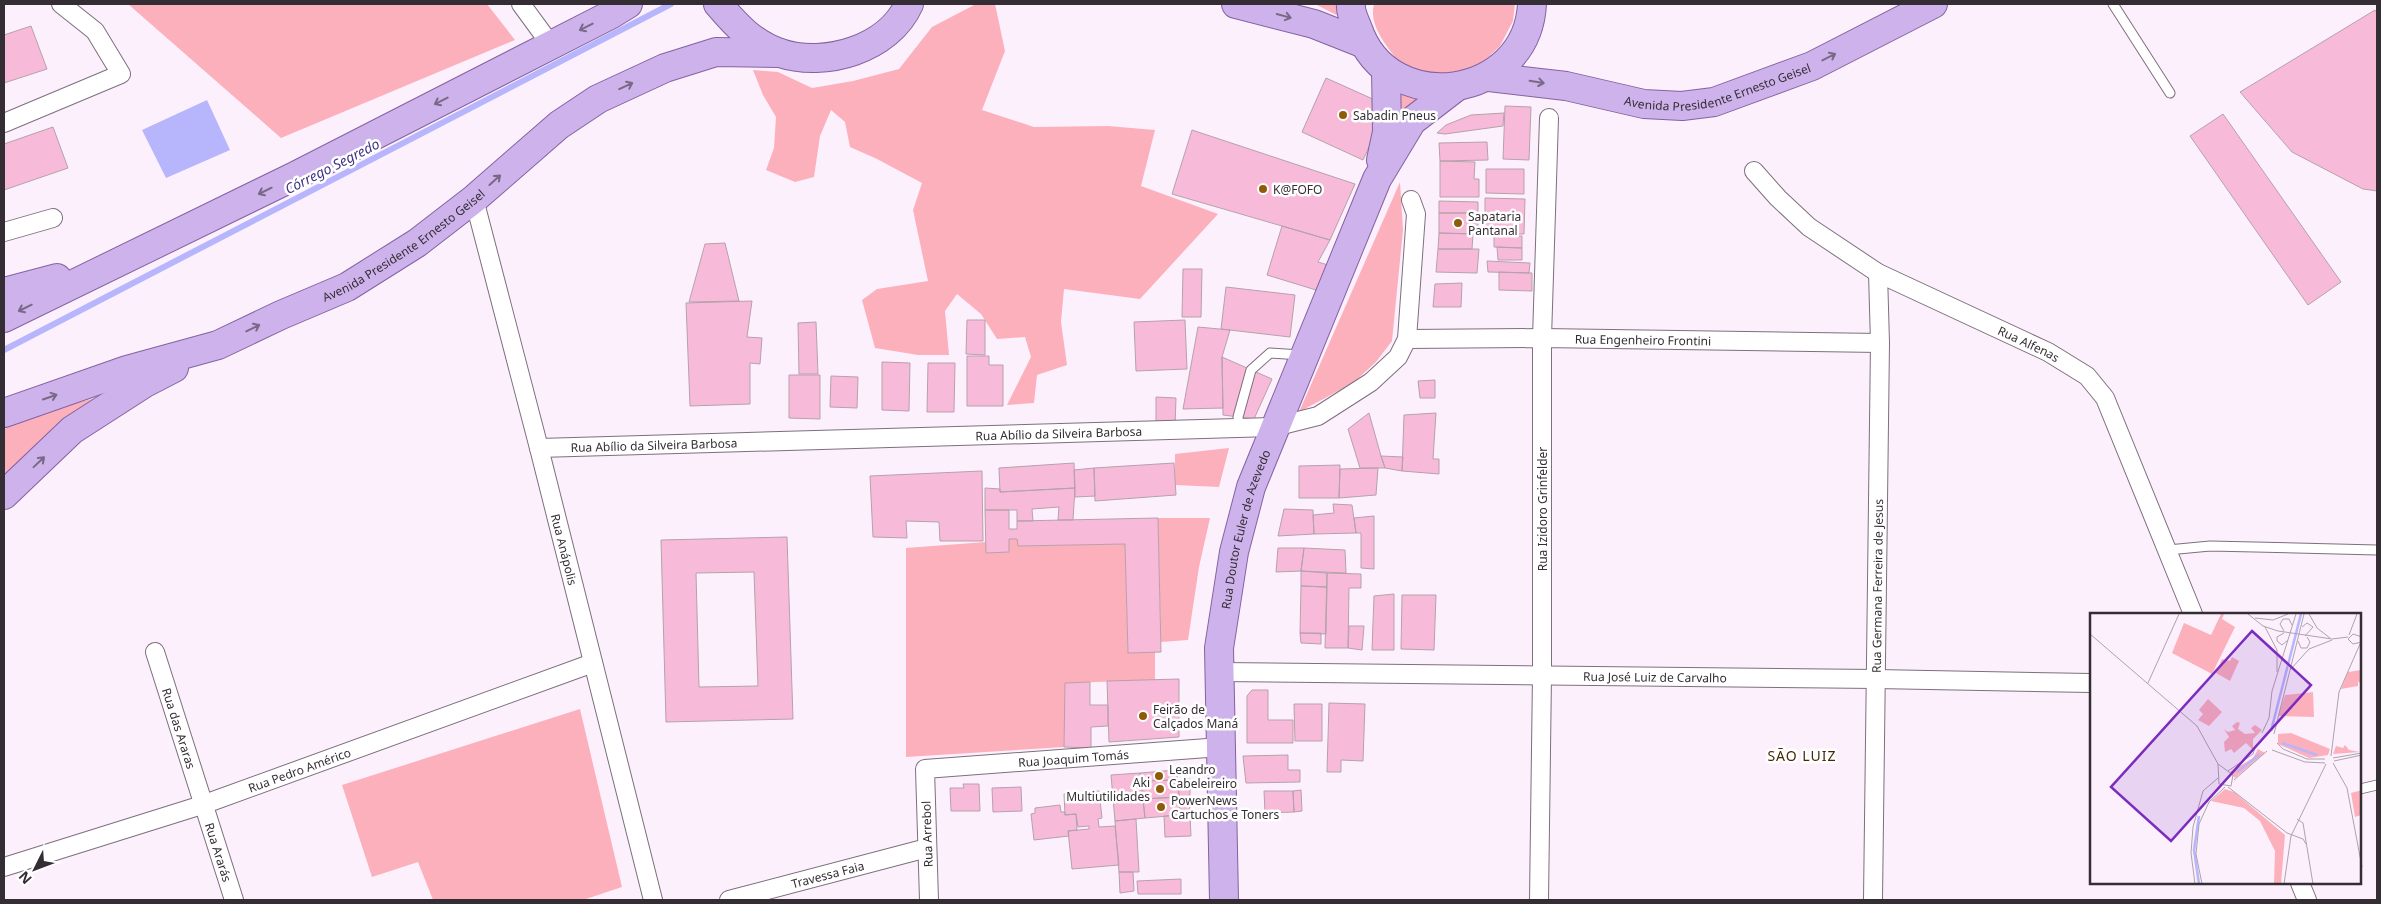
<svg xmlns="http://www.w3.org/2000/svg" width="2381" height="904" font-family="'Noto Sans',sans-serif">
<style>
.green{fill:#fcb0bc}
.water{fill:#b7b5fc}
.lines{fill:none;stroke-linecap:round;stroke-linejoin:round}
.stream{stroke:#b7b5fc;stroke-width:6}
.building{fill:#f8bad9;stroke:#b6a1ab;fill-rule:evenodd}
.service-casing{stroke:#7d6f7d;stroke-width:11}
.minor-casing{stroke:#7d6f7d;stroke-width:20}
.primary-casing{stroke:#8362a2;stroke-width:30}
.service{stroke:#fff;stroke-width:9}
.minor{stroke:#fff;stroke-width:18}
.primary{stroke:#ceb2eb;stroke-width:28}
.oneway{stroke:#796986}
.poi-dot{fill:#8e5b09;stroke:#fff;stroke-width:2}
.labels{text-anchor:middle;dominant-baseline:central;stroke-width:5;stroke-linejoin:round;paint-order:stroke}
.street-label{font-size:12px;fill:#342e34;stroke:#fff}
.poi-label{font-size:12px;fill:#342e34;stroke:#fff;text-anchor:start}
.water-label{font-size:14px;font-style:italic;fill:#3f3484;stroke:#fff}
.neighbourhood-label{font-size:14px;letter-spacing:1px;fill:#412906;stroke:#fff}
.inset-river{fill:none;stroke:#b7b5fc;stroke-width:2.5}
.inset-road{fill:none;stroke:#ada2ad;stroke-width:1}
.view{fill:#7b2cbf;fill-opacity:0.15;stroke:#7b2cbf;stroke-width:2.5}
.inset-edge{fill:none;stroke:#342e34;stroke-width:2.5}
</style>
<rect width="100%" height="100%" fill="#fdf0fd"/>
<!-- green -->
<path class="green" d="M 128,4 L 487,4 L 515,40 L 281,138 Z
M 976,4 L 995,4 L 1005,51 L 982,110 L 1034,127 L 1108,126 L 1155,130 L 1141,186 L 1218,214 L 1140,299 L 1064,289 L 1061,322 L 1067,365 L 1037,375 L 1034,403 L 1007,405 L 1031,357 L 1025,337 L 997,339 L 981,314 L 957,294 L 945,311 L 949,355 L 918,355 L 875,348 L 862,300 L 877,289 L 928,281 L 913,210 L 922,183 L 877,159 L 850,147 L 845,122 L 831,110 L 820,136 L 814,177 L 795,182 L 766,170 L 774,148 L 776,117 L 763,95 L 753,70 L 778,72 L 812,88 L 853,81 L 899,69 L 932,27 Z
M 1315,4 L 1343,4 L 1348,21 Z
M 1374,4 L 1515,4 L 1513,21 L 1500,46 L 1386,154 L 1400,64 C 1388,47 1368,26 1374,4 Z
M 1400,182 L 1403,230 L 1392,341 L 1376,362 L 1353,383 L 1299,412 Z
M 103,396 L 4,478 L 4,429 L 46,411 Z
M 1229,448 L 1219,487 L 1175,485 L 1175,454 Z
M 1158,518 L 1210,518 L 1199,567 L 1188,640 L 1161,642 Z
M 1009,539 L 1017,539 L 1018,546 L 1125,544 L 1128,653 L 1155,652 L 1155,680 L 1067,683 L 1064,747 L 906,757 L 906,548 L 986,542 L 987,553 L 1009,552 Z
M 580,709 L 622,887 L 583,900 L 433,900 L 418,862 L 372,877 L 342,785 Z"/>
<!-- water -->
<path class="water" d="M 207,100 L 230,150 L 166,178 L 142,130 Z"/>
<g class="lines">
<!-- stream -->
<path class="stream" d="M 4,350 L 671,4"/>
</g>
<!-- building -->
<path class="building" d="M 2375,10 L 2377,13 L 2377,191 L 2363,189 L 2292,152 L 2240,92 Z
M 31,26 L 47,69 L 4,83 L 4,35 Z
M 1326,78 L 1375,100 L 1377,130 L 1363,160 L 1302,132 Z
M 1505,106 L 1531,107 L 1529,160 L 1503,159 Z
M 1504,113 L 1503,126 L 1445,134 L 1437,133 L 1446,125 L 1471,115 Z
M 2223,114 L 2341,282 L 2308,305 L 2190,136 Z
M 53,127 L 68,168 L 4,190 L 4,144 Z
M 1192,130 L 1355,184 L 1330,240 L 1172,194 Z
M 1487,142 L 1488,160 L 1440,161 L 1439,143 Z
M 1440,161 L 1475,162 L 1474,179 L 1479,179 L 1479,197 L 1440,197 Z
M 1486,169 L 1524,169 L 1524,194 L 1486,193 Z
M 1485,198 L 1525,199 L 1524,234 L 1485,234 Z
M 1439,201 L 1478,202 L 1478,213 L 1439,213 Z
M 1439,213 L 1478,213 L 1478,234 L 1439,233 Z
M 1282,226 L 1330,240 L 1318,262 L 1328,265 L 1316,290 L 1267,275 Z
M 1439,233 L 1473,234 L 1472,249 L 1438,249 Z
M 1494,236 L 1522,236 L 1522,248 L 1494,247 Z
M 725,243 L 739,301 L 689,302 L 705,244 Z
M 1497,247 L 1522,248 L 1522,260 L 1498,260 Z
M 1438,249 L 1479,249 L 1477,273 L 1436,272 Z
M 1487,261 L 1530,263 L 1529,273 L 1488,272 Z
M 1183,269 L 1202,269 L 1201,317 L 1182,317 Z
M 1499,272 L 1532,273 L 1532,291 L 1499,290 Z
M 1462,283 L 1461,307 L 1433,307 L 1435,284 Z
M 1226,287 L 1295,295 L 1290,337 L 1221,329 Z
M 752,301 L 747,337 L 762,338 L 760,364 L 750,363 L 750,404 L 690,406 L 686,303 Z
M 967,320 L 985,320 L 985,355 L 966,354 Z
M 1185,320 L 1187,369 L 1136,371 L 1134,322 Z
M 816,322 L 818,374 L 799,374 L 798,323 Z
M 1198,327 L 1230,330 L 1222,357 L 1223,408 L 1183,409 Z
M 967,356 L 989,356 L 989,365 L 1003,365 L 1003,406 L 967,406 Z
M 1222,357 L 1272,379 L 1254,419 L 1223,415 Z
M 882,362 L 910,363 L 909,411 L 882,410 Z
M 928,363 L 955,363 L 954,412 L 927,412 Z
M 789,375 L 820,375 L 820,419 L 789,418 Z
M 831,376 L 858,377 L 857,408 L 830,407 Z
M 1435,380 L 1435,398 L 1420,398 L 1418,381 Z
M 1156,397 L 1176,398 L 1175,427 L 1156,426 Z
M 1369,413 L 1381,456 L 1385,468 L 1360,468 L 1348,429 Z
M 1436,413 L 1433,459 L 1439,459 L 1439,474 L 1402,471 L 1404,415 Z
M 1381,456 L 1403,457 L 1402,471 L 1385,468 Z
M 1074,463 L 1075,488 L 1000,492 L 999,468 Z
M 1174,463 L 1176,495 L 1095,501 L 1094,468 Z
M 1340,465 L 1339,498 L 1299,498 L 1299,466 Z
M 1094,468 L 1095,496 L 1075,497 L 1074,470 Z
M 1378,468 L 1376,495 L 1339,498 L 1340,469 Z
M 982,471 L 983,541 L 940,541 L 939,522 L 906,521 L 907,538 L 873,537 L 870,476 Z
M 985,488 L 1000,489 L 1000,492 L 1075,488 L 1073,520 L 1058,520 L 1059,507 L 1032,509 L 1033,521 L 1017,521 L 1017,510 L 985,510 Z
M 1333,504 L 1352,505 L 1356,533 L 1314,534 L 1313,515 L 1334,513 Z
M 1284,509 L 1313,510 L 1314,534 L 1278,536 Z
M 985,510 L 1009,510 L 1009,529 L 1017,529 L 1017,521 L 1158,518 L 1161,652 L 1128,653 L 1125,544 L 1018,546 L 1017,539 L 1009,539 L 1009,552 L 986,553 Z
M 1374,516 L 1374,569 L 1361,568 L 1361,533 L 1356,533 L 1354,518 Z
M 787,537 L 793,719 L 666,722 L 661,540 ZM 754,572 L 758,686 L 699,687 L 696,573 Z
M 1278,548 L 1304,548 L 1301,571 L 1276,572 Z
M 1304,548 L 1345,550 L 1346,573 L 1301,571 Z
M 1301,571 L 1327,573 L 1327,587 L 1301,586 Z
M 1327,573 L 1361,574 L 1361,588 L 1349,588 L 1348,648 L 1325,648 Z
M 1301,586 L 1327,587 L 1326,634 L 1300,633 Z
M 1394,594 L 1394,650 L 1372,650 L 1374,596 Z
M 1402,595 L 1436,595 L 1434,650 L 1401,649 Z
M 1349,626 L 1364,626 L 1362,650 L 1348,648 Z
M 1300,633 L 1321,633 L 1321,644 L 1301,643 Z
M 1179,679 L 1179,737 L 1109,742 L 1107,681 Z
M 1090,682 L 1090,705 L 1108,705 L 1108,726 L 1091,727 L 1091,748 L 1064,747 L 1065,683 Z
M 1252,690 L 1268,690 L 1268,720 L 1293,720 L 1293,743 L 1247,743 L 1247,696 Z
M 1329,703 L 1365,704 L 1363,761 L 1341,760 L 1341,772 L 1327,772 Z
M 1294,704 L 1322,704 L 1322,741 L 1295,741 Z
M 1288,755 L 1288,770 L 1300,770 L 1300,782 L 1246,783 L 1243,756 Z
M 1176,770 L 1178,780 L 1141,781 L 1140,773 Z
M 1140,773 L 1145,818 L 1115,821 L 1111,775 Z
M 1190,779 L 1190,797 L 1179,797 L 1178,780 Z
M 1178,780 L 1179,797 L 1143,799 L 1141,781 Z
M 963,784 L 979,784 L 980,811 L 951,811 L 950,788 L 964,788 Z
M 1021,787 L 1022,811 L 993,812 L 992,788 Z
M 1301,790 L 1302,811 L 1294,812 L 1293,791 Z
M 1099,791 L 1102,818 L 1098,819 L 1099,827 L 1115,826 L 1119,865 L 1072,869 L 1068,831 L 1089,829 L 1089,826 L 1078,827 L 1076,814 L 1065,815 L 1064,794 Z
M 1264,791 L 1293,791 L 1294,812 L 1265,813 Z
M 1179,797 L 1180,815 L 1145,818 L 1143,799 Z
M 1179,797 L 1190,797 L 1190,815 L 1180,815 Z
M 1060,805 L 1061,812 L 1065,812 L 1065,815 L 1076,814 L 1077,830 L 1068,831 L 1069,836 L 1034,840 L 1031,814 L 1035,813 L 1035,808 Z
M 1190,815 L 1191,836 L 1165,837 L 1164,816 Z
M 1136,819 L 1139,872 L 1119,872 L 1115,821 Z
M 1119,872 L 1133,872 L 1134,891 L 1120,893 Z
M 1181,879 L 1181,894 L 1138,894 L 1137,881 Z"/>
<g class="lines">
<!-- service casing -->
<g class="service-casing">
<path id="service" d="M 2113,4 L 2170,93
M 1239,428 L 1238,417 L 1251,370 L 1270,353 L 1301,355
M 2168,550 L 2210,546 L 2377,550
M 2360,789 L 2377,785"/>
</g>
<!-- minor casing -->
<g class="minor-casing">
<g id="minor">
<path d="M 521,4 L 551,45"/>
<path d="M 4,123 L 121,74 L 95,31 L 61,4"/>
<path id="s1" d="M 1754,171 L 1778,198 L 1809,227 L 1878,273 L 2048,352 L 2087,376 L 2105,398 L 2193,614"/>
<path id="s2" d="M 474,199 L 539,448 L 653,900"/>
<path d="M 4,232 L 53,218"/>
<path id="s3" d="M 1407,339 L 1542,338 L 1880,343"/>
<path id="s4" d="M 539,448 L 1274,427 L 1318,416 L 1371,382 L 1398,357 L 1407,339 L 1416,214 L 1411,200"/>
<path id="s5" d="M 155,652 L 234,900"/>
<path id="s6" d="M 1219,672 L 1876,679 L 2091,683"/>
<path id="s7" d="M 4,867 L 202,805 L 593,663"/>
<path d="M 2300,883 L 2307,900"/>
<path id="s8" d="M 729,900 L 927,848"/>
<path id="s9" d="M 929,900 L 925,769 L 1221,747"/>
<path d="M 1539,900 L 1542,675 L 1542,338 L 1549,118"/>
<path id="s10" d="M 1873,900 L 1880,343 L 1878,273"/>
</g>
</g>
<!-- primary casing -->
<g class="primary-casing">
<g id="primary">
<path d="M 718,4 C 736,25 753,44 780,53 C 825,68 889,49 909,4"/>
<path d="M 1236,4 L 1314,24 L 1362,43"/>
<path d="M 1351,4 C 1350,12 1355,21 1358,29 C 1389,119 1527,100 1532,4"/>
<path id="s11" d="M 1489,77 L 1566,86 L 1644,104 L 1682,106 L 1714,102 L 1812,66 L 1933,4"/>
<path d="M 1381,160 L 1387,132 L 1386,70"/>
<path d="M 4,292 L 57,278"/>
<path d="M 4,318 L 295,176 L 610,15 L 628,4"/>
<path id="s12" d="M 4,413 L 127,370 L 218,345 L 281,315 L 347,287 L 417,243 L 474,199 L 559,125 L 598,99 L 665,68 L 716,52 L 780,53"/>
<path d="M 4,495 L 72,430 L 145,383 L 174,368"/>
<path id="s13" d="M 1224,900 L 1219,648 L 1234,552 L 1251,487 L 1377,179 L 1412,121 L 1455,88"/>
</g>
</g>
<!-- service -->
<use href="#service" class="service"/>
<!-- minor -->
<use href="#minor" class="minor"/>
<!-- primary -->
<use href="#primary" class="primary"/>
</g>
<!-- one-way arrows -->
<defs><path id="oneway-shaft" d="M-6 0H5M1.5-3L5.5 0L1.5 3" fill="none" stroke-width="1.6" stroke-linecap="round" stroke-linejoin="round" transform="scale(1.25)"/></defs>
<g class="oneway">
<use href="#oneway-shaft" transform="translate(1284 16) rotate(15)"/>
<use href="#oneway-shaft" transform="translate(586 27) rotate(153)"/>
<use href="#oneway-shaft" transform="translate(1829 57) rotate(-27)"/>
<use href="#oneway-shaft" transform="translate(1537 82) rotate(9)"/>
<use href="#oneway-shaft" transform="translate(626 86) rotate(-25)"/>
<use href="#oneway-shaft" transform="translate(441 101) rotate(153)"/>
<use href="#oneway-shaft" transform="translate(495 180) rotate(-42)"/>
<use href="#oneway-shaft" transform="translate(265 191) rotate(154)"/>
<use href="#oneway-shaft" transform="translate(25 308) rotate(154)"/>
<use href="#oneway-shaft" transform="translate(253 328) rotate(-26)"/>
<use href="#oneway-shaft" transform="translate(50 397) rotate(-19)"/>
<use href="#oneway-shaft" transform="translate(39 462) rotate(-43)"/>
</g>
<!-- markers -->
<g class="poi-dot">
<circle cx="1343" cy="115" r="5"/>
<circle cx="1263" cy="189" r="5"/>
<circle cx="1458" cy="223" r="5"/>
<circle cx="1143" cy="716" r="5"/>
<circle cx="1159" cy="776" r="5"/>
<circle cx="1160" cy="789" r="5"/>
<circle cx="1161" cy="807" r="5"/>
</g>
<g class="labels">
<!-- street labels -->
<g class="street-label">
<text stroke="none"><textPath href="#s11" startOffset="234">Avenida Presidente Ernesto Geisel</textPath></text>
<text stroke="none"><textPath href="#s12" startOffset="436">Avenida Presidente Ernesto Geisel</textPath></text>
<text stroke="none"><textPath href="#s3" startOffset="236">Rua Engenheiro Frontini</textPath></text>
<text stroke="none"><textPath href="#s1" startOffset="328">Rua Alfenas</textPath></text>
<text stroke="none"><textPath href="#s4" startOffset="520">Rua Abílio da Silveira Barbosa</textPath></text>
<text stroke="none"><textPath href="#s4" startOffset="115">Rua Abílio da Silveira Barbosa</textPath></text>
<text transform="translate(1542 509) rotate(-90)">Rua Izidoro Grinfelder</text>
<text stroke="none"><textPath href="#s13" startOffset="374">Rua Doutor Euler de Azevedo</textPath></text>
<text stroke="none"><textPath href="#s2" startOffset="362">Rua Anápolis</textPath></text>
<text stroke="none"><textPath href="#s10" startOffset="314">Rua Germana Ferreira de Jesus</textPath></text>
<text stroke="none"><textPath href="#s6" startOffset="436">Rua José Luiz de Carvalho</textPath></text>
<text stroke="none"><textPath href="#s5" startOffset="80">Rua das Araras</textPath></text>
<text stroke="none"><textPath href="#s9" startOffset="280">Rua Joaquim Tomás</textPath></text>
<text stroke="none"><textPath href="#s7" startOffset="311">Rua Pedro Américo</textPath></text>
<text transform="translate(927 834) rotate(-92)">Rua Arrebol</text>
<text stroke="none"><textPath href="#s5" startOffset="210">Rua Ararás</textPath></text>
<text stroke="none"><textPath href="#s8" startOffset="102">Travessa Faia</textPath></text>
</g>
<!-- poi labels -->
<g class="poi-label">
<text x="1353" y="115">Sabadin Pneus</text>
<text x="1273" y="189">K@FOFO</text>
<text x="1468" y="216">Sapataria<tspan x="1468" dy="14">Pantanal</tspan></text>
<text x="1153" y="709">Feirão de<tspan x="1153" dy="14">Calçados Maná</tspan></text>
<text x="1169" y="769">Leandro<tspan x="1169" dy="14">Cabeleireiro</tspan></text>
<text x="1150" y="782" text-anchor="end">Aki<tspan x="1150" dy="14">Multiutilidades</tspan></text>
<text x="1171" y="800">PowerNews<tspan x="1171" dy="14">Cartuchos e Toners</tspan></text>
</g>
<!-- water labels -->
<g class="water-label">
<text transform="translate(332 166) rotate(-27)">Córrego Segredo</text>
</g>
<!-- neighbourhood labels -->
<g class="neighbourhood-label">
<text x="1802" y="755">SÃO LUIZ</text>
</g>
</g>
<!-- overview -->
<g transform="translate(2090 613)">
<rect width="271" height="271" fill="#fdf0fd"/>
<path d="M 131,1 L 134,1 L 132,6 L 145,14 L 122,61 L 82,40 L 94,10 L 121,22 ZM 142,44 L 149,48 L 140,68 L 126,60 L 132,46 L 140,48 ZM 271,57 L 271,71 L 268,68 L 268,73 L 251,76 L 258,59 ZM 223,79 L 224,104 L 188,103 L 195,82 ZM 118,86 L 132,99 L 119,113 L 108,107 L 113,101 L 109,97 ZM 147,109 L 150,110 L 148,116 L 155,121 L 165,120 L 161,115 L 165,112 L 172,117 L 163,126 L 163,137 L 156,130 L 144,140 L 141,136 L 135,139 L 134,129 L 139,124 L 134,116 L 138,119 L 145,117 L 142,113 ZM 201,120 L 240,136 L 238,142 L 219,145 L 188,131 L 188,121 ZM 255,132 L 259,137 L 270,139 L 243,141 L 246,133 L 253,135 ZM 168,136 L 175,140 L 145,165 L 140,159 L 163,145 ZM 135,176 L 144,179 L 195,222 L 191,271 L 184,271 L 185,238 L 170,208 L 154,195 L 121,188 ZM 272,177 L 271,202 L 265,204 L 261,180 Z" fill="#fcb0bc"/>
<path class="inset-river" d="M 181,118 L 211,1M 192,130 L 227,142M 147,159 L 170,141M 109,203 L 104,237 L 109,271"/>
<path class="inset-road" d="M 158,1 L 173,13 L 188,18 L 242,26 L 258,24M 219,1 L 227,15 L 240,25M 165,5 L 183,7 L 198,1M 175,14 L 187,37 L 187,59M 212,14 L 217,10 L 223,14 L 215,23M 194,18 L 190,11 L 193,6 L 199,6 L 202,12M 194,20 L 187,24 L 187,28 L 192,32 L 198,27M 0,21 L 107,113 L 128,151 L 129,171 L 141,173 L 143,162 L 128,151M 259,22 L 267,1M 272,24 L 263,21 L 258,26 L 263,31 L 272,29M 208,28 L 211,35 L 217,35 L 220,29 L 217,24M 200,57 L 219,36 L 242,27M 58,70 L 89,1M 172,120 L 179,105 L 182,78 L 206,1M 184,121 L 214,1M 187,130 L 193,136 L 217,146 L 235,146M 182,137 L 215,149 L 235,150M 241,143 L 249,79 L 270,31M 243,145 L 272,140M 244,148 L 272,142M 243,150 L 257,175 L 272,254M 138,158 L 163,141 L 166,132M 144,167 L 177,138M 138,174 L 197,220 L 213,226 L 216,231M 207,206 L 213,210 L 223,271M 105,271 L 101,240 L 103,214 L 113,178 L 128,165M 112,271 L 106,241 L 109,211 L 119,189 L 135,174M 194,271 L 201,223 L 236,151"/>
<path class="view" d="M 162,18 L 221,72 L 81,228 L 21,174 Z"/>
<rect width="271" height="271" class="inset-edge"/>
</g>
<!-- border -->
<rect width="2381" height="904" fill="none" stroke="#342e34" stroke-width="10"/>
<!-- north arrow -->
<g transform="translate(35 869) rotate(228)" stroke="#ffffff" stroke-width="4" paint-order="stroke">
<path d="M0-4L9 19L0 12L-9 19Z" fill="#342e34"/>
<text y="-8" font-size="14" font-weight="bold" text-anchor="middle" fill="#342e34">N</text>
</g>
</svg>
